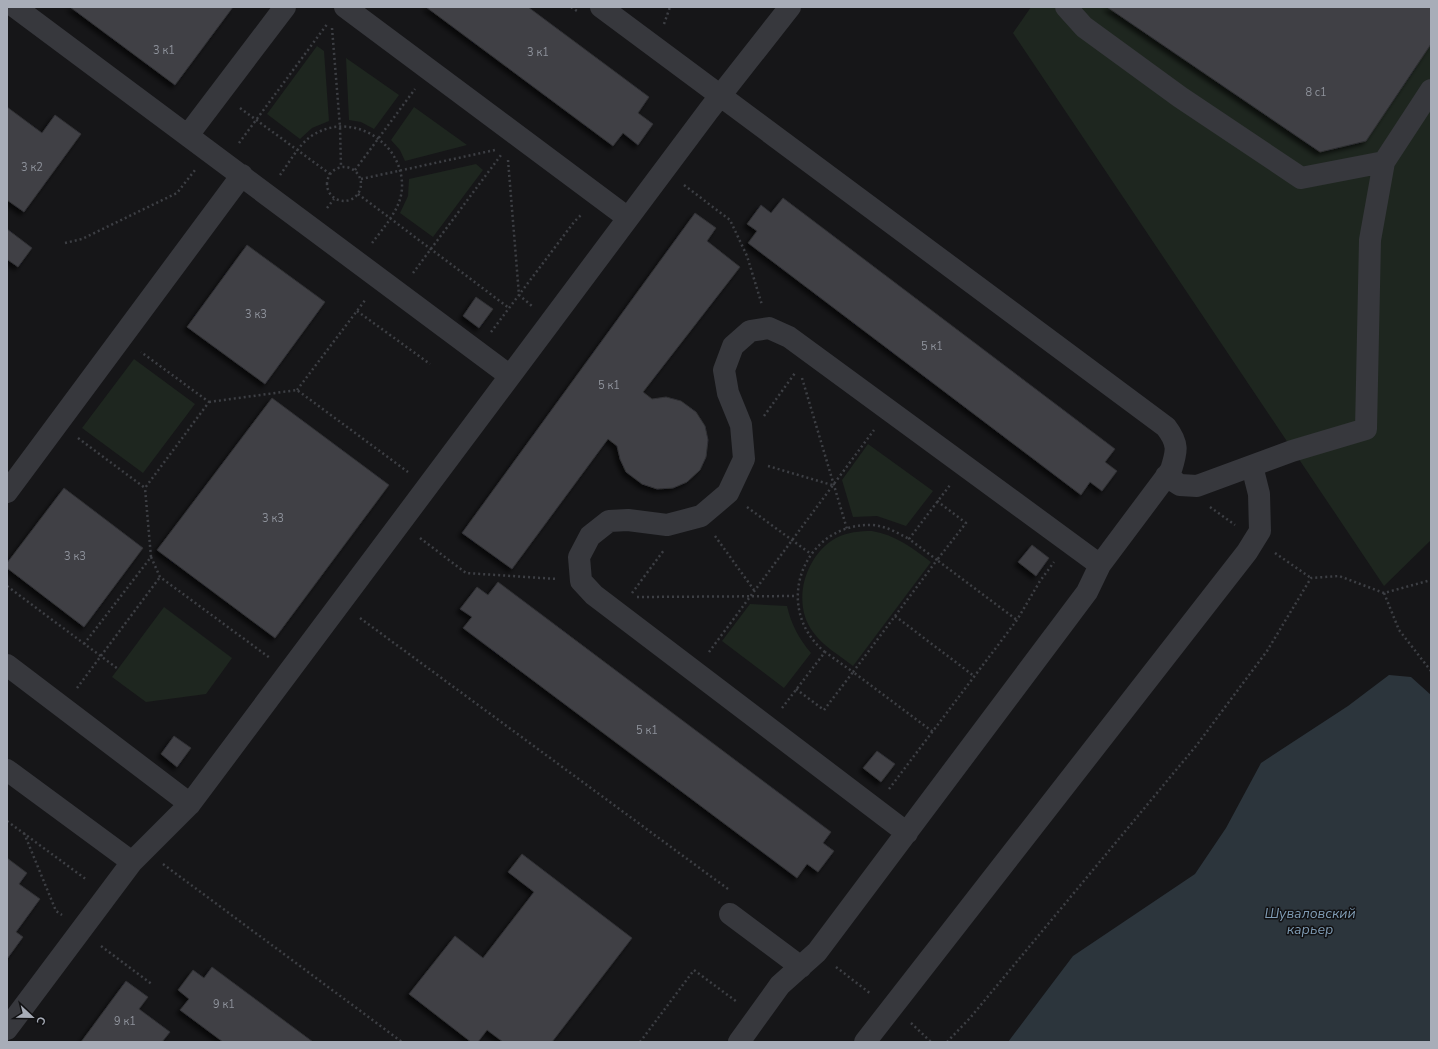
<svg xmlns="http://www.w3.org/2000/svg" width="1438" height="1049" font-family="'Nunito Sans',sans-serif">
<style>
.green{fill:#1e261f}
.water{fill:#2c353c}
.building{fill:#404145;stroke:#303034;filter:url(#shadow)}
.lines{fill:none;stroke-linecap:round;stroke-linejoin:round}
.path{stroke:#3d3f44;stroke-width:2.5;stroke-dasharray:2 3;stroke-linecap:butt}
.minor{stroke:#37383d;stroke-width:22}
.labels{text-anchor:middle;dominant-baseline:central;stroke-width:3;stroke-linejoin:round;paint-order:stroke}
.number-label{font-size:11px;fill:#8e929b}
.water-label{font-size:14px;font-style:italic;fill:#7f9bb3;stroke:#111113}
</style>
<defs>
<filter id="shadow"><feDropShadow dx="-3.5" dy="3.5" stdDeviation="2" flood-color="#0009"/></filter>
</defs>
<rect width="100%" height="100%" fill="#161618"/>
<!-- green -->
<path class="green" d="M 1031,7 L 1431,7 L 1431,540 L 1384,586 L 1013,33 Z
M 317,46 L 324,51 L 329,121 L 312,128 L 300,139 L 267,114 Z
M 346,58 L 399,95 L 374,129 L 361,122 L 349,120 Z
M 414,107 L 467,145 L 405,161 L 400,150 L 391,140 Z
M 476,164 L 483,170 L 433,237 L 400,213 L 408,196 L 409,179 Z
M 134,359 L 195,404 L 143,473 L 82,428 Z
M 868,444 L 933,491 L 906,526 L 877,516 L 853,517 L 842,480 Z
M 872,531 C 896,535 912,548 931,562 L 853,666 C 839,655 823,646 813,632 C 791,603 805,555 836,538 C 847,532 860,531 872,531 Z
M 750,604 L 787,606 C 791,624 799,639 811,653 L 784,688 L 722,641 Z
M 164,607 L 232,658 L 206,694 L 146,702 L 112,677 Z"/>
<!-- water -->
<path class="water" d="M 1389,675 L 1411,677 L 1431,695 L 1431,1042 L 1008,1042 L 1073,956 L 1195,874 L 1226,828 L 1261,763 L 1348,706 Z"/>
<!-- building -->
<path class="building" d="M 70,7 L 233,7 L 175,85 Z
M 426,7 L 528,7 L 649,97 L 638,113 L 653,124 L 638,145 L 623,133 L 613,146 Z
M 1107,7 L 1431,7 L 1431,44 L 1366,141 L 1320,152 Z
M 7,107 L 42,133 L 55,115 L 81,134 L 24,212 L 7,200 Z
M 783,198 L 1115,449 L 1105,462 L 1117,471 L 1102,491 L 1090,482 L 1081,495 L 748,243 L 757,231 L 747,224 L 761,205 L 771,213 Z
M 695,213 L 716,228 L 707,241 L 740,267 L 643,392 L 652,399 L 666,397 L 681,401 L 696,412 L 705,426 L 708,440 L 706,457 L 700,470 L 687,482 L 673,488 L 657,489 L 642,484 L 626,472 L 620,459 L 617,446 L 608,439 L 512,569 L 462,533 Z
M 7,229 L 32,248 L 18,267 L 8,260 L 7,261 Z
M 247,245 L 325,302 L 265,384 L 187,327 Z
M 476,297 L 493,309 L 479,328 L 463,316 Z
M 272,398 L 389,485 L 275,638 L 157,550 Z
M 64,488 L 143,548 L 84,627 L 7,568 L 7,563 Z
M 1032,545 L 1049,558 L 1036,576 L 1018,562 Z
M 498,582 L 831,832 L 823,843 L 834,851 L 818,872 L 807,864 L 797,878 L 463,628 L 472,617 L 460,609 L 477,587 L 488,595 Z
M 174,736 L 191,748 L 177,767 L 161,754 Z
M 877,751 L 895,764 L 881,782 L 863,768 Z
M 522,854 L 632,938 L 552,1042 L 503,1042 L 487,1030 L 478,1042 L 471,1042 L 409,994 L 455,936 L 483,958 L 534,892 L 508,872 Z
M 7,858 L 27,873 L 19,884 L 40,899 L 16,932 L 23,937 L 7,959 Z
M 212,967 L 313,1042 L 223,1042 L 180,1010 L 189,999 L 178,990 L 193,970 L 204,978 Z
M 126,981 L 148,997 L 139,1009 L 170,1032 L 162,1042 L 81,1042 Z"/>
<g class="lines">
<!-- path -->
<path class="path" d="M 571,7 L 577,11
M 664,24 L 670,7
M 332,28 L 340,127 L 341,167
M 240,108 L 330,174
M 239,143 L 328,23
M 508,160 L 519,295 L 532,306
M327 184a17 17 0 1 1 34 0a17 17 0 1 1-34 0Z
M 355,170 L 415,89
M 280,175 C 289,163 298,146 310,137 C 349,109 404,141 402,188 C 401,209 384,227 372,243
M 361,179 L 495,150
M 684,185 L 730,220 L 747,256 L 762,305
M 358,194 L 509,308
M 327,208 L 334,199
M 65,243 L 82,239 L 177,193 L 195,170
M 413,273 L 501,155
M 357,311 L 430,364
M 491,332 L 574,222 L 582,214
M 802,378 L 847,529
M 297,390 L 366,299
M 209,402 L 297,390 L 408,472
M 764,416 L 795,373
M 78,438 L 145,488 L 209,402 L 141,352
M 768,466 L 832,485
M 937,501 L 966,523 L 937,560 L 1017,620
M 747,507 L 811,554
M 1210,507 L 1235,525
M 715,536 L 754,590
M 420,538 L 466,573 L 557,579
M 1275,553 L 1311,578
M 151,557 L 160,577 L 270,658
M 7,586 L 118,669
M 632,593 L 664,550
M 1384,593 L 1399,630 L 1431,671
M 637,597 L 797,596
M 895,616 L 974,676
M 360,618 L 728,889
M 84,644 L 151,557 L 145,488
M 709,652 L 874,430
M 825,652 C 771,608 803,523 872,525 C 886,526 898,533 909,539
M 77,688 L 160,577
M 796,689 L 824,710 L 853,672 L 933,732
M 782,708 L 825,652 L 853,672 L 937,560 L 909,539 L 950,485
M 889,789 L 1017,620 L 1040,581 L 1054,562
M 7,821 L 87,880
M 24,833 L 56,911 L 62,915
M 163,864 L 402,1042
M 101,946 L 153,985
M 836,967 L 871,994
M 911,1023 L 931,1042
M 640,1042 L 694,970 L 737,1002
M 947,1042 L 970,1018 L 1196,746 L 1267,651 L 1311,578 L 1339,576 L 1384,593 L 1431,580"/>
<!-- minor -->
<path class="minor" d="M 15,7 L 510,376
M 345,7 L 628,218
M 601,7 L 1166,427 C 1179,444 1177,451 1171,470 L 1100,565 L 1087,592 L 817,952 L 780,985 L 739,1042
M 1066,7 L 1084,27 L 1180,97 L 1301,178 L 1384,162
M 188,135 L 285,7
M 1166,476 L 1180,485 L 1197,486 L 1292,451 L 1366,429 L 1370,240 L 1384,162 L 1431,90
M 7,492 L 242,175
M 7,665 L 190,804
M 7,770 L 132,862
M 907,833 L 594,595 L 581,581 L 579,557 L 590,536 L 609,521 L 628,520 L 667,525 L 701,516 L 728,493 L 744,459 L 741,425 L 728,393 L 724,370 L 733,346 L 750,331 L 769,328 L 789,337 L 1100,565
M 730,914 L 801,967
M 7,1029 L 132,862 L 190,804 L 709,110 L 790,7
M 865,1042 L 1247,552 L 1260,531 L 1259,494 L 1252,466"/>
</g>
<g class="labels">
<!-- number labels -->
<g class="number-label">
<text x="164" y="50">3 к1</text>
<text x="538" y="52">3 к1</text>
<text x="1316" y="92">8 с1</text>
<text x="32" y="167">3 к2</text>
<text x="256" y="314">3 к3</text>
<text x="932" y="346">5 к1</text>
<text x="609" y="385">5 к1</text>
<text x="273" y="518">3 к3</text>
<text x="75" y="556">3 к3</text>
<text x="647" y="730">5 к1</text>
<text x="224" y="1004">9 к1</text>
<text x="125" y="1021">9 к1</text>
</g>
<!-- water labels -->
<g class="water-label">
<text x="1310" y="913">Шуваловский<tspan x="1310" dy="16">карьер</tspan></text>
</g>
</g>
<!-- border -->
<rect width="1438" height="1049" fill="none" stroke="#a8adb8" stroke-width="16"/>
<!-- north arrow -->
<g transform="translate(32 1017) rotate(112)" stroke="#111113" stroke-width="3" paint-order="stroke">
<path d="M0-3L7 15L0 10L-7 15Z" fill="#a8adb8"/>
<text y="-6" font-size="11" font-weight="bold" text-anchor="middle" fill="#a8adb8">С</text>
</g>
</svg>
